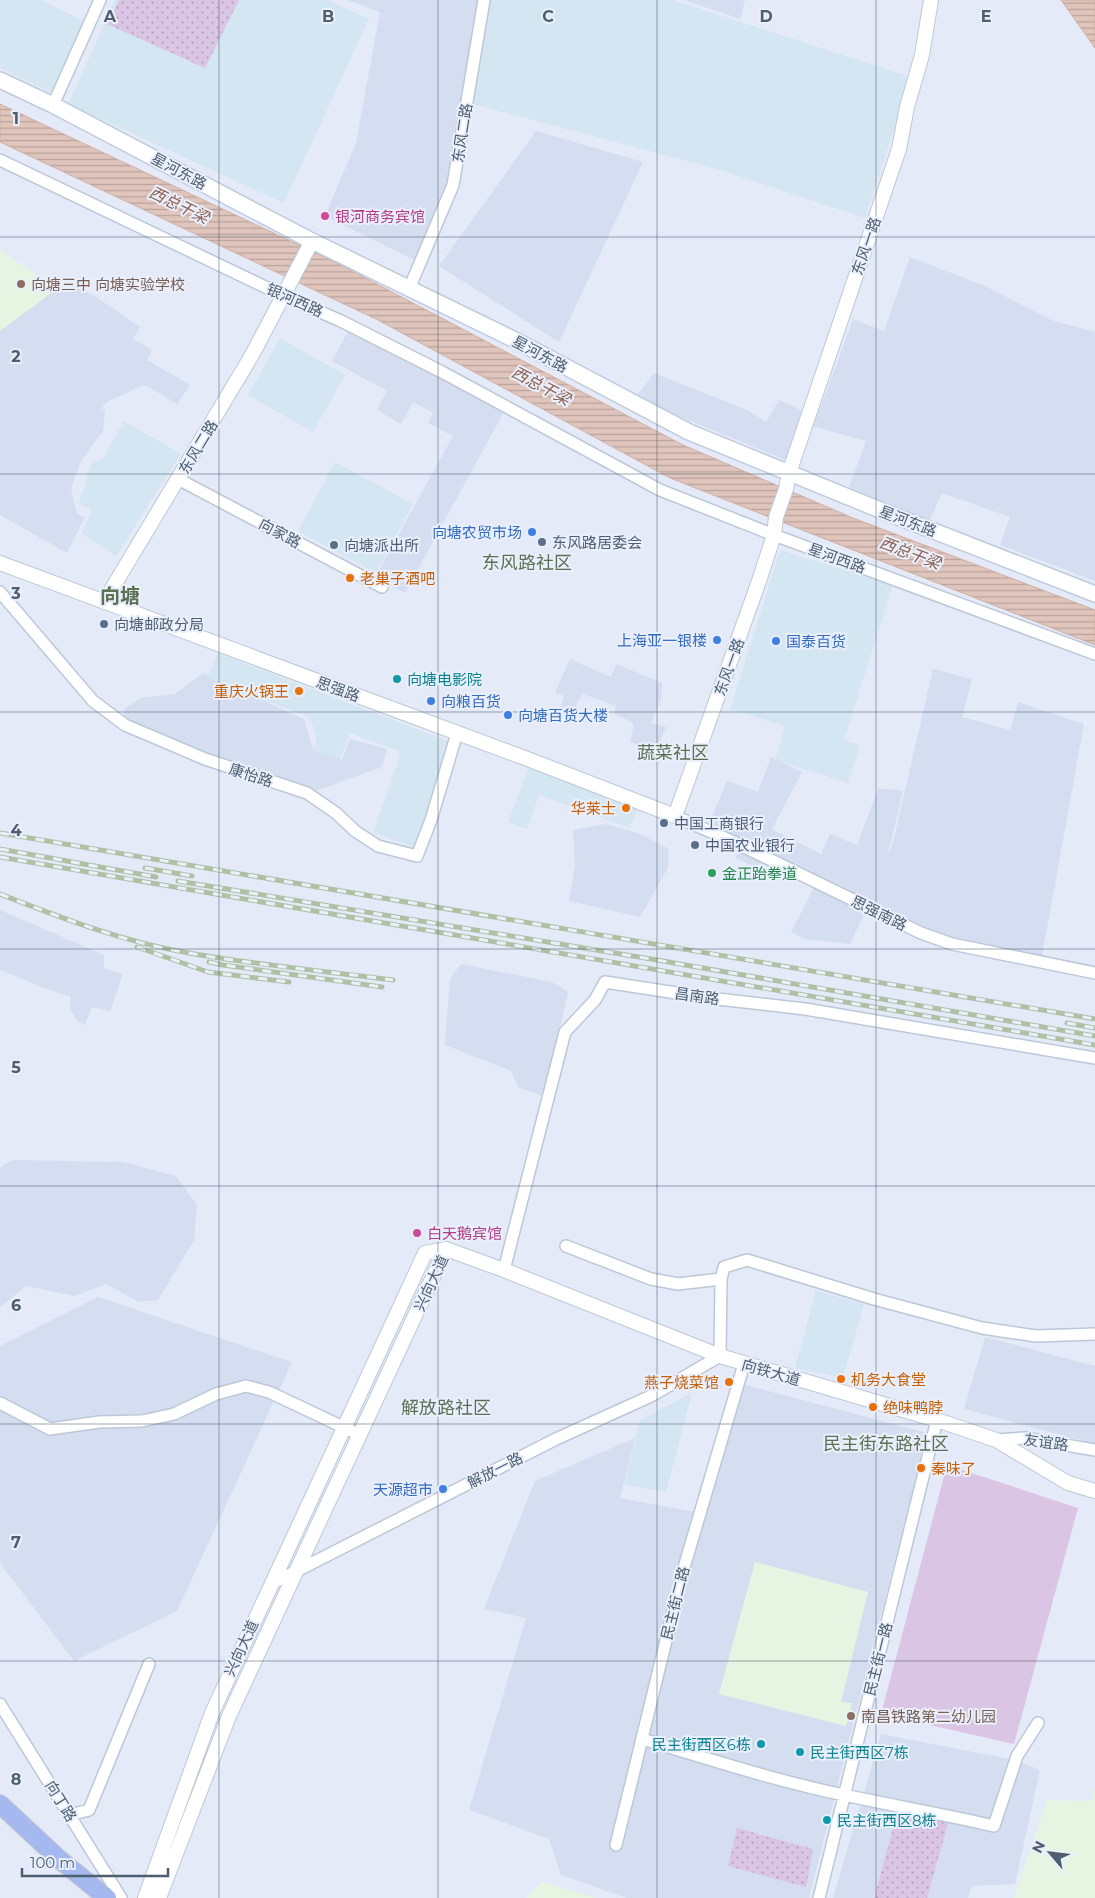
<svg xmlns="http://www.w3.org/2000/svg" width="1095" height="1898" font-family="Montserrat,'Noto Sans SC',sans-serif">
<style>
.residential{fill:#d4def0}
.commercial{fill:#d4e6f2}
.education{fill:#e6f5e1}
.park{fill:url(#park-dots)}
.garden{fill:#dbc5e4}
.water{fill:url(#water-rules);stroke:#d0afa3}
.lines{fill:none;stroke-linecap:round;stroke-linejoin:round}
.minor-casing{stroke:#bcc8d7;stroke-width:14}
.tertiary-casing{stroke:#bcc8d7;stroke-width:16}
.secondary-casing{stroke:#bdcbdd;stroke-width:18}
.primary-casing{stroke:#c6ccd1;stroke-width:20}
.minor{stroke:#fff;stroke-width:11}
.tertiary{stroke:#fff;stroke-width:14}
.secondary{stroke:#fff;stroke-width:15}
.primary{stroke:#a5b9f0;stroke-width:18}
.rail-casing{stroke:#afc1a5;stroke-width:5}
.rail{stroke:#eaeffc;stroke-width:3;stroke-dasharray:9;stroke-linecap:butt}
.grid{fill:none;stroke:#4d5f6e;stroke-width:1;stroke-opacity:0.55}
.hotel-dot{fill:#d1479c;stroke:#eaeffc;stroke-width:2}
.education-dot{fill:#8d6e63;stroke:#eaeffc;stroke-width:2}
.shop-dot{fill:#3f7fe0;stroke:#eaeffc;stroke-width:2}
.service-dot{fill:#5c6f8a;stroke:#eaeffc;stroke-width:2}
.food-dot{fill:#e8710a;stroke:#eaeffc;stroke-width:2}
.culture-dot{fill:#0f9aa8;stroke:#eaeffc;stroke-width:2}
.leisure-dot{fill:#2e9e5b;stroke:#eaeffc;stroke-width:2}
.labels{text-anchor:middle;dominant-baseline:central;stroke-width:4;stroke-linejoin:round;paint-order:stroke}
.street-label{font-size:15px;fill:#4d5f6e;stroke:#eaeffc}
.hotel-label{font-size:15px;fill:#b23c85;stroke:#eaeffc;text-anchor:start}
.education-label{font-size:15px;fill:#785e54;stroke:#eaeffc;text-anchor:start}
.shop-label{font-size:15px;fill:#366cbe;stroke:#eaeffc;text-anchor:end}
.service-label{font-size:15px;fill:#4e5e75;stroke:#eaeffc;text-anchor:start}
.food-label{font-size:15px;fill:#c56008;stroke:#eaeffc;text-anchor:start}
.culture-label{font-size:15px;fill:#0d838f;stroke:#eaeffc;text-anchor:start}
.leisure-label{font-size:15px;fill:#27864d;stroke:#eaeffc;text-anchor:start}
.water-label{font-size:16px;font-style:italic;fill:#8c6151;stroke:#eaeffc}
.quarter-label{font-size:18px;fill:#5a7154;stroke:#eaeffc}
.district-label{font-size:20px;font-weight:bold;fill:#5a7154;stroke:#eaeffc}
.grid-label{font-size:16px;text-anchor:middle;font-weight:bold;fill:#4d5f6e;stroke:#eaeffc;stroke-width:4;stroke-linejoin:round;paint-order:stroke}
</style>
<defs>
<pattern id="park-dots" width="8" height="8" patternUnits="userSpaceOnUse" patternTransform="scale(1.25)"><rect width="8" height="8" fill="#dbc5e4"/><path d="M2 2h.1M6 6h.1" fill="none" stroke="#b4a3bd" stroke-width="1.8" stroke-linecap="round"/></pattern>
<pattern id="water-rules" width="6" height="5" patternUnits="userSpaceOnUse" patternTransform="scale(1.25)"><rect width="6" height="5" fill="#e0c5bc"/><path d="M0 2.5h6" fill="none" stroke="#b8a39d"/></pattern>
</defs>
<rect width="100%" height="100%" fill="#e5eaf9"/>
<!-- residential -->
<path class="residential" d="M 347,0 L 486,0 L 446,195 L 418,262 L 325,216 L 356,143 L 380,12 Z
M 684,0 L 745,0 L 740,19 Z
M 536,131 L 643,162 L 559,342 L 439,266 Z
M 910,257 L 987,287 L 1051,320 L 1095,332 L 1095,581 L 1000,545 L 1010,517 L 942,493 L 929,522 L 849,487 L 866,441 L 811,426 L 798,426 L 785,460 L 635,398 L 654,373 L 747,410 L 766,422 L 779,400 L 803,411 L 820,409 L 853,319 L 884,331 Z
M 63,281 L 95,296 L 140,327 L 133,339 L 152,350 L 147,360 L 190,385 L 177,404 L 149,387 L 141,386 L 109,401 L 102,407 L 105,413 L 103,431 L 81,461 L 71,488 L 77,514 L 85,517 L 67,553 L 0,515 L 0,323 Z
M 351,326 L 505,410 L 405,593 L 375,577 L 453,436 L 428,423 L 433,413 L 413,402 L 401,424 L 377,410 L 387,391 L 332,361 Z
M 570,659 L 606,675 L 611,676 L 617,664 L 662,683 L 661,700 L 651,723 L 666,727 L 654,755 L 630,741 L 634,724 L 614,713 L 616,706 L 583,694 L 571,714 L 559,712 L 564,696 L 555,692 Z
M 933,669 L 972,679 L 962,717 L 1010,730 L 1018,702 L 1084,724 L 1042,956 L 940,936 L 871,900 L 850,944 L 804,939 L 791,932 L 818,880 L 767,853 L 759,869 L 736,858 L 740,842 L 709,824 L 727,781 L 758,792 L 771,757 L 802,772 L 772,829 L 821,854 L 830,834 L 857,845 L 878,789 L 903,790 L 891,842 L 885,863 L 893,842 Z
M 203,673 L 304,719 L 312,747 L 342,760 L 350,739 L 387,749 L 382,767 L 313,792 L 162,738 L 124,720 L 124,709 L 140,698 L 175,694 Z
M 605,824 L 638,833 L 669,849 L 668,868 L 640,917 L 569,901 L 575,866 L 573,830 Z
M 0,910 L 104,955 L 104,968 L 123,974 L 110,1011 L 92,1007 L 85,1025 L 76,1020 L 70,1008 L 71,997 L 44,988 L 0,970 Z
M 461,964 L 552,982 L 568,992 L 544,1097 L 518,1087 L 511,1071 L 445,1045 L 450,979 Z
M 12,1160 L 123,1162 L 176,1176 L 197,1205 L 194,1240 L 158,1300 L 139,1302 L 106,1284 L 75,1296 L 26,1286 L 0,1307 L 0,1167 Z
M 98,1297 L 292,1362 L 177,1611 L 74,1661 L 0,1563 L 0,1346 Z
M 985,1337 L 1095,1366 L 1095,1444 L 964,1409 Z
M 738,1383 L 927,1433 L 809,1898 L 627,1898 L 561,1875 L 549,1839 L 469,1810 L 526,1618 L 484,1609 L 535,1481 L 635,1438 L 620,1498 L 695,1512 Z
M 881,1734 L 1015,1760 L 1040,1770 L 1015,1884 L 972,1886 L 968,1898 L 833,1898 Z"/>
<!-- commercial -->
<path class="commercial" d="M 0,0 L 41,0 L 86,22 L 52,93 L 0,68 Z
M 115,0 L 328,0 L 369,19 L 284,203 L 68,104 Z
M 491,0 L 673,0 L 911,77 L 865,218 L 717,169 L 472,104 Z
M 280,338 L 345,375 L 313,432 L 248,395 Z
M 124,421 L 181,454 L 116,556 L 82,533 L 91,510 L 79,503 L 92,461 L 102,460 Z
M 335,462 L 413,504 L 376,573 L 298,531 Z
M 780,550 L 893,585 L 844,740 L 860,745 L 848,783 L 775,760 L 785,726 L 730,709 Z
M 218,653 L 448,741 L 415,847 L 373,833 L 401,752 L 350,733 L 340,759 L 315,752 L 316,734 L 309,717 L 207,678 Z
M 529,766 L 638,806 L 630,828 L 539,795 L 527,829 L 508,822 Z
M 816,1291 L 864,1304 L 843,1378 L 795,1368 Z
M 692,1393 L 666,1492 L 624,1485 L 640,1420 Z"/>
<!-- education -->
<path class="education" d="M 0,250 L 35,274 L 50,294 L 0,331 Z
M 755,1562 L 868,1592 L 841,1702 L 852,1703 L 846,1726 L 719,1694 Z
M 1095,1788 L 1095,1898 L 1014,1898 L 1047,1800 L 1092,1801 Z
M 542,1882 L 596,1898 L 526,1898 Z"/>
<!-- park -->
<path class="park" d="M 119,0 L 239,0 L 205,68 L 107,24 Z
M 897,1814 L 949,1820 L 927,1898 L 874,1898 Z
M 737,1828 L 813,1849 L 806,1887 L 728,1866 Z"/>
<!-- garden -->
<path class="garden" d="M 947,1465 L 1078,1508 L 1014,1744 L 881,1714 Z"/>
<!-- water -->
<path class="water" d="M 1061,0 L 1095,0 L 1095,48 Z
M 0,104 L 335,262 L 683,445 L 853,518 L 1095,610 L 1095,645 L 670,478 L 378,320 L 0,142 Z"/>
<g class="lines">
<!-- minor casing -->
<g class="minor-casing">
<path id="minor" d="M 53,105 L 100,0
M 0,160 L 282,295 L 341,321 L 442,372 L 660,490 L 774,535 L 1095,654
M 409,289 L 453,185 L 484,0
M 178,479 L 382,587
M 0,592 L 93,701 L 125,725 L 205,759 L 307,793 L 336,813 L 355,831 L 378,846 L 417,856 L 431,820 L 457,733
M 675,816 L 736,843 L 921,933 L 952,944 L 1095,973
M 566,1246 L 651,1279 L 678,1284 L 721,1279
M 504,1270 L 565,1032 L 595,1000 L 605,982 L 709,998 L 805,1009 L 1095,1058
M 0,1403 L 50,1429 L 99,1422 L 142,1421 L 174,1414 L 216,1394 L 246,1386 L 269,1392 L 360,1435
M 996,1440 L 1025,1438 L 1095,1450
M 271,1584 L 556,1439 L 651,1396 L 720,1356 L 721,1279 L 724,1267 L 747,1260 L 874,1299 L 982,1328 L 1036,1336 L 1095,1334
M 0,1704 L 121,1898
M 642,1739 C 709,1759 776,1781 844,1795 C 894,1806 944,1814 994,1826 L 1017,1756 L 1038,1723
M 70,1815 L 89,1810 L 149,1664
M 616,1845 L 683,1571 L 744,1364
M 819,1898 L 937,1420"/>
</g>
<!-- tertiary casing -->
<g class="tertiary-casing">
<path id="tertiary" d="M 0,563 L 525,758 L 675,816 L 759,581 L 774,535 L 776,517 L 786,489 L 789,473 L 899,149 L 907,107 L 922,55 L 931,0
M 104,602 L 252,355 L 312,241
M 446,1249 L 504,1270 L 720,1356 L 937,1420 L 996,1440 L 1068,1483 L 1095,1491
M 145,1898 L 212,1713 L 425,1253 L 446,1249
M 159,1898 L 229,1716 L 446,1249"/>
</g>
<!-- secondary casing -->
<g class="secondary-casing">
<path id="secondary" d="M 0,80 L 53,105 L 308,239 L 515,340 L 689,432 L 885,512 L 1095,594"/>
</g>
<!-- primary casing -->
<g class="primary-casing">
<path id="primary" d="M 0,1804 L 59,1859 L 107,1898"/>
</g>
<!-- minor -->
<use href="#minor" class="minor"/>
<!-- tertiary -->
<use href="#tertiary" class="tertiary"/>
<!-- secondary -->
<use href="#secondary" class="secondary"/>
<!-- primary -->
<use href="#primary" class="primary"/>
<!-- rail casing -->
<g class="rail-casing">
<path id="rail" d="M 0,833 L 1095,1019
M 0,849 L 156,877
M 0,857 L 1095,1045
M 145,868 L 192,876
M 178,881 L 651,959 L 1095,1036
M 0,894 C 62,918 123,942 189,953 C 256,965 325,971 393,980
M 137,947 L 208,972 L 289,982
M 209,962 L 223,965 L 382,987
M 1067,1023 L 1095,1028"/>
</g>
<!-- rail -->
<use href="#rail" class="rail"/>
</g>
<!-- grid -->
<path class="grid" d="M 219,0 L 219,1898M 438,0 L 438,1898M 657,0 L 657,1898M 876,0 L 876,1898M 0,237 L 1095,237M 0,474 L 1095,474M 0,712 L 1095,712M 0,949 L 1095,949M 0,1186 L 1095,1186M 0,1424 L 1095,1424M 0,1661 L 1095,1661"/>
<!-- markers -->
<g class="hotel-dot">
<circle cx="325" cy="216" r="5"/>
<circle cx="417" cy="1233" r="5"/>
</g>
<g class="education-dot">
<circle cx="21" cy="284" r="5"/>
<circle cx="851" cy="1716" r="5"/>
</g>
<g class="shop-dot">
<circle cx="532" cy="532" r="5"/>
<circle cx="717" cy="640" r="5"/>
<circle cx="776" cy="641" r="5"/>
<circle cx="431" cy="701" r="5"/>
<circle cx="508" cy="715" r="5"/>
<circle cx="443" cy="1489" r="5"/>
</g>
<g class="service-dot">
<circle cx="542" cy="542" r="5"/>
<circle cx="334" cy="545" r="5"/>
<circle cx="104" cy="624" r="5"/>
<circle cx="664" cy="823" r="5"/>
<circle cx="695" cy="845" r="5"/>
</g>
<g class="food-dot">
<circle cx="350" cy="578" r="5"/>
<circle cx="299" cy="691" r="5"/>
<circle cx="626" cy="808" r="5"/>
<circle cx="841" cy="1379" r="5"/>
<circle cx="729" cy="1382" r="5"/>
<circle cx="873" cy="1407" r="5"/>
<circle cx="921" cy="1468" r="5"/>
</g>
<g class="culture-dot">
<circle cx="397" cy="679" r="5"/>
<circle cx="761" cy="1744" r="5"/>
<circle cx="800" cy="1752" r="5"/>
<circle cx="827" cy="1820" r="5"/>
</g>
<circle class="leisure-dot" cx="712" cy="873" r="5"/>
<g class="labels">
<!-- street labels -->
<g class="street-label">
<text transform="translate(462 133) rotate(-81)">东风二路</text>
<text transform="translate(179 171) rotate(28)">星河东路</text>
<text transform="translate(866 246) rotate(-71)">东风一路</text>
<text transform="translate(295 300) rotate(24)">银河西路</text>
<text transform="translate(540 354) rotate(28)">星河东路</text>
<text transform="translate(198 447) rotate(-59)">东风二路</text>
<text transform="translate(908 521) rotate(21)">星河东路</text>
<text transform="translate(280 533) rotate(28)">向家路</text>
<text transform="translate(837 558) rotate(20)">星河西路</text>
<text transform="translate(729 667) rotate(-70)">东风一路</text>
<text transform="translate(338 689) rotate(20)">思强路</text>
<text transform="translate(251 775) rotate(18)">康怡路</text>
<text transform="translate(879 913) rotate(26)">思强南路</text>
<text transform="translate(697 996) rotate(8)">昌南路</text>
<text transform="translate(431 1283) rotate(-65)">兴向大道</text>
<text transform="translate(771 1372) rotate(16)">向铁大道</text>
<text transform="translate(1046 1442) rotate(8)">友谊路</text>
<text transform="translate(495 1470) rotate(-27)">解放一路</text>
<text transform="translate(675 1603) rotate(-76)">民主街二路</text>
<text transform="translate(241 1648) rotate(-65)">兴向大道</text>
<text transform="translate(878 1659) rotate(-76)">民主街一路</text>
<text transform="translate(61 1801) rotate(58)">向丁路</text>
</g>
<!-- hotel labels -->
<g class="hotel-label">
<text x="335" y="216">银河商务宾馆</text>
<text x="427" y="1233">白天鹅宾馆</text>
</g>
<!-- education labels -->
<g class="education-label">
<text x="31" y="284">向塘三中 向塘实验学校</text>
<text x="861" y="1716">南昌铁路第二幼儿园</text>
</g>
<!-- shop labels -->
<g class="shop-label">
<text x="522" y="532">向塘农贸市场</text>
<text x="707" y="640">上海亚一银楼</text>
<text x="786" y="641" text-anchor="start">国泰百货</text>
<text x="441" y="701" text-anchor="start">向粮百货</text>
<text x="518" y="715" text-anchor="start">向塘百货大楼</text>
<text x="433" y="1489">天源超市</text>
</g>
<!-- service labels -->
<g class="service-label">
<text x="552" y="542">东风路居委会</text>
<text x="344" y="545">向塘派出所</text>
<text x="114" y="624">向塘邮政分局</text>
<text x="674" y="823">中国工商银行</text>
<text x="705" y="845">中国农业银行</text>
</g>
<!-- food labels -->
<g class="food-label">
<text x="360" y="578">老巢子酒吧</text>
<text x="289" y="691" text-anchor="end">重庆火锅王</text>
<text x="616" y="808" text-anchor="end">华莱士</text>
<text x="851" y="1379">机务大食堂</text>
<text x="719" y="1382" text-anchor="end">燕子烧菜馆</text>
<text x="883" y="1407">绝味鸭脖</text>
<text x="931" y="1468">秦味了</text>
</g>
<!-- culture labels -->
<g class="culture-label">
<text x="407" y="679">向塘电影院</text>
<text x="751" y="1744" text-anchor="end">民主街西区6栋</text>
<text x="810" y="1752">民主街西区7栋</text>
<text x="837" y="1820">民主街西区8栋</text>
</g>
<!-- leisure labels -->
<g class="leisure-label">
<text x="722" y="873">金正跆拳道</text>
</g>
<!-- water labels -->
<g class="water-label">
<text transform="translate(179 205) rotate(26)">西总干梁</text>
<text transform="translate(541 386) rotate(28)">西总干梁</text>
<text transform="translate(910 553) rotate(21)">西总干梁</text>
</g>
<!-- quarter labels -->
<g class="quarter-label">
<text x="527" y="563">东风路社区</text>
<text x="673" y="753">蔬菜社区</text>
<text x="446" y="1408">解放路社区</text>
<text x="886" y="1444">民主街东路社区</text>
</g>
<!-- district labels -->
<g class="district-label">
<text x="120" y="596">向塘</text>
</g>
</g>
<g class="grid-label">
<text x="110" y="22">A</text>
<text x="328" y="22">B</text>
<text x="548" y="22">C</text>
<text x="766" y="22">D</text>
<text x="986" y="22">E</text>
<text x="16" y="124">1</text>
<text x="16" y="362">2</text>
<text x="16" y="599">3</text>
<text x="16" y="836">4</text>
<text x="16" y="1073">5</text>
<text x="16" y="1311">6</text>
<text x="16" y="1548">7</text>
<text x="16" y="1785">8</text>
</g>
<!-- north arrow -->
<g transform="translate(1050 1853) rotate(298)" stroke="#eaeffc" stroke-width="4" paint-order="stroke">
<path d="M0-4L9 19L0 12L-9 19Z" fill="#4d5f6e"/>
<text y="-8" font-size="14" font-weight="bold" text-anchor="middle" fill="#4d5f6e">N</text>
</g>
<!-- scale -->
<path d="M22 1868v8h146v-8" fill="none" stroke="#4d5f6e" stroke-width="2.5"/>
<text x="30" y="1868" font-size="15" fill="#4d5f6e" stroke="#eaeffc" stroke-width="4" paint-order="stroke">100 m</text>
</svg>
